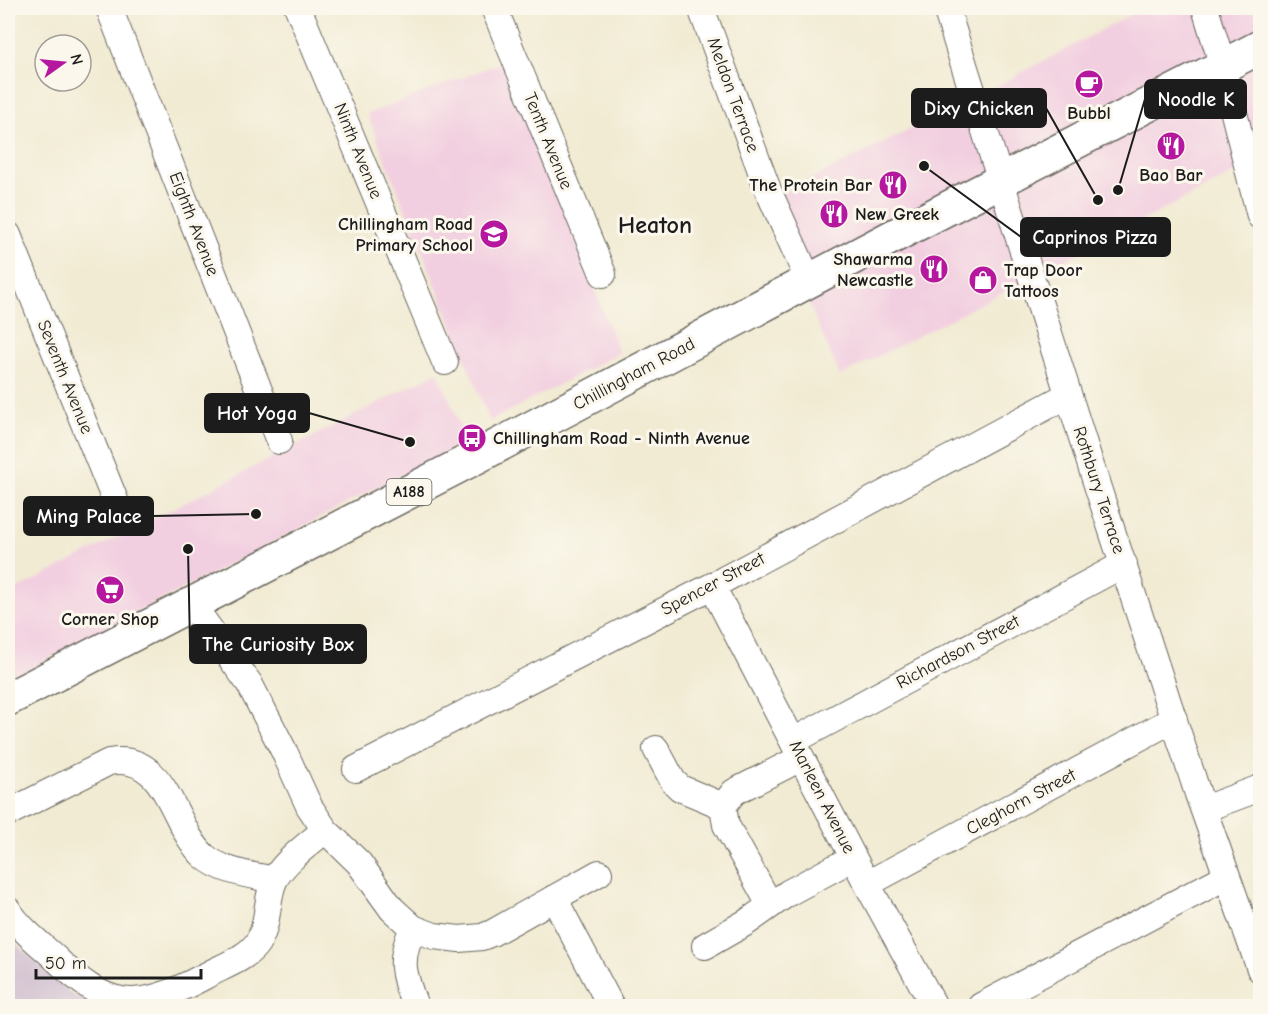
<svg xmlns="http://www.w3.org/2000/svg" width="1268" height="1014" font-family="'Comic Neue',sans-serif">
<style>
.built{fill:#f2cfe0}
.industrial{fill:#cfbdcf}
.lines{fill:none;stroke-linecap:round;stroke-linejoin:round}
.minor-casing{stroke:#67645c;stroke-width:28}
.major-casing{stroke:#67645c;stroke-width:36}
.minor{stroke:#fff;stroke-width:26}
.major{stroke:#fff;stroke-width:33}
.labels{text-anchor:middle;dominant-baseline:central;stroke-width:6;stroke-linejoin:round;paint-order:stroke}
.shield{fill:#fbf7ec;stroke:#5f5e5a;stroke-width:1.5}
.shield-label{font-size:16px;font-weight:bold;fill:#1c1c1c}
.street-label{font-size:18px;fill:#1c1c1c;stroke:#fbf7ec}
.poi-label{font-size:18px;font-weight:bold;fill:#1c1c1c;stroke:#fbf7ec}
.district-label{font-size:24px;font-weight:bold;fill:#1c1c1c;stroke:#fbf7ec}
.leader{fill:none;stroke:#1c1c1c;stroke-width:2}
.callout-dot{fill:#1c1c1c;stroke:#fbf7ec;stroke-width:2}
.callout{fill:#1c1c1c;stroke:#1c1c1c;stroke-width:2}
.callout-label{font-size:20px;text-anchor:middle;font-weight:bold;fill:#fff}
</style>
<rect width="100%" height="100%" fill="#fbf7ec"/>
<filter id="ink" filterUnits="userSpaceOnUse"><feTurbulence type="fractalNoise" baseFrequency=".0167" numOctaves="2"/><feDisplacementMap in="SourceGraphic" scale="12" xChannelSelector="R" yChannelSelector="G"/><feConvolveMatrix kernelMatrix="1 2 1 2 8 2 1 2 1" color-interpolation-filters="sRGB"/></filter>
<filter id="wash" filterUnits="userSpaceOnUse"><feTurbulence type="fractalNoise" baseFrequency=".008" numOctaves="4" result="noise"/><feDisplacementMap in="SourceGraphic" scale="24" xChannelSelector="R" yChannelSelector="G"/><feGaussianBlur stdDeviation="1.35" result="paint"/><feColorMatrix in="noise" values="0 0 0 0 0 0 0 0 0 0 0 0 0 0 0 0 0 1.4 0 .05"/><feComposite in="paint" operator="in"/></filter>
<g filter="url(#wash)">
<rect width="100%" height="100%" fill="#f1ebd3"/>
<!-- built -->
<path class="built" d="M 1143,8 L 1260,8 L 1260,160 L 840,376 L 765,202 L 991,89 Z
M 506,61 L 619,353 L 490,421 L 367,114 Z
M 438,372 L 467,441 L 8,680 L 8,594 Z"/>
<!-- industrial -->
<path class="industrial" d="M 8,936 L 74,996 L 100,1003 L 101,1006 L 8,1006 Z"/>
</g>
<g filter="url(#ink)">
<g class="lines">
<!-- minor casing -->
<g class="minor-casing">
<path id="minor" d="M 109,8 L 279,441
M 298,8 L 445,362
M 494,8 L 603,274
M 701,8 L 768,190 L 809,281
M 946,8 L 1097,485 L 1198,794 L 1260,969
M 1205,8 L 1218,50 L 1260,216
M 8,235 L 123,520
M 712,586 L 867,884 L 934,1006
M 192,605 L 249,683 L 284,751 L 309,806 L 325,830 L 359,863 L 392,909 L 413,928 L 434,936 L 459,939 L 482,937 L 492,933 L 599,873
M 793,741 L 1124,564
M 656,749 L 673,781 L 680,788 L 723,806
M 356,769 L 712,586 L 1068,395
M 1204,809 L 1260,788
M 8,813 L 109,762 C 168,751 172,827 204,856 C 222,872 252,875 274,880
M 867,884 L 1174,719
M 554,898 L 611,1006
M 770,905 L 726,825 L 723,806 L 734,792 L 801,758
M 8,910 C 19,927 36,941 52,955 C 109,1011 135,1013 205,976 C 221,967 243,960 255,946 C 270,928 265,901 274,881 C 282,863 310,843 325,830
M 413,928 C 398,961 403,973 415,1006
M 705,946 L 747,922 L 788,893 L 838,866
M 981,1006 L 1227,876"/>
</g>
<!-- major casing -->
<g class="major-casing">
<path id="major" d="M 8,699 L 484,453 L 888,239 L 1260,47"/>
</g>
<!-- minor -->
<use href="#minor" class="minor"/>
<!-- major -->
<use href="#major" class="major"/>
</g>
</g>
<!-- icons -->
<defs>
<g id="cafe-disc" transform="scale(1.5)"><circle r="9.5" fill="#b5179e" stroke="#fbf7ec"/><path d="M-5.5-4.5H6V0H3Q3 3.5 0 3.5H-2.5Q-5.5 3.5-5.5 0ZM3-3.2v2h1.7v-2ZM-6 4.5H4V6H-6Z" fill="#fff"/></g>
<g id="restaurant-disc" transform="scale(1.5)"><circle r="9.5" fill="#b5179e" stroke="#fbf7ec"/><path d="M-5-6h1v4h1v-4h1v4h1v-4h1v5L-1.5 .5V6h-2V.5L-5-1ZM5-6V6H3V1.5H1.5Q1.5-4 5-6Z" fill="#fff"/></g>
<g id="school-disc" transform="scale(1.5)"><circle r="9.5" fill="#b5179e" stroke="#fbf7ec"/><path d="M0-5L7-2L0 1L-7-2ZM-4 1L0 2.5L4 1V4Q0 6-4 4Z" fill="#fff"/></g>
<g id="shop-disc" transform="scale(1.5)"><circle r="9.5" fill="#b5179e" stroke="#fbf7ec"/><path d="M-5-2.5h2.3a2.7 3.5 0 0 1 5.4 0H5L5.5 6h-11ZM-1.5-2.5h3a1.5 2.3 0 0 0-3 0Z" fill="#fff"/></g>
<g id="bus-disc" transform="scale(1.5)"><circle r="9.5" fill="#b5179e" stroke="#fbf7ec"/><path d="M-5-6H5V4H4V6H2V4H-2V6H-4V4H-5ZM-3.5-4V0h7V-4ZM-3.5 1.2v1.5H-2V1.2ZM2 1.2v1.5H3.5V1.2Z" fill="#fff"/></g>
<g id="supermarket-disc" transform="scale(1.5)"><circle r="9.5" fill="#b5179e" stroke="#fbf7ec"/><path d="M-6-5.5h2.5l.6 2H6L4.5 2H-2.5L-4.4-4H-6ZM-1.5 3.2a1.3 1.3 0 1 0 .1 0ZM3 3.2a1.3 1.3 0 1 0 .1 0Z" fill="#fff"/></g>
</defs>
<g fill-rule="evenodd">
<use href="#cafe-disc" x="1089" y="84"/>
<use href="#restaurant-disc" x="1171" y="146"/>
<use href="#restaurant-disc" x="893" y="185"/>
<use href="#restaurant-disc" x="834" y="214"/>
<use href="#school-disc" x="494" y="234"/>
<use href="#restaurant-disc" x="934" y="269"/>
<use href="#shop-disc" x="983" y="280"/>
<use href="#bus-disc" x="472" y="438"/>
<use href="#supermarket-disc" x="110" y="590"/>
</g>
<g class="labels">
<!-- shield labels -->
<rect class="shield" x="386.5" y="479" width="45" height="26" rx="4.5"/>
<g class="shield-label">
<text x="409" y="492">A188</text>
</g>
<!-- street labels -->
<g class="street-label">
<text transform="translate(733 95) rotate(70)">Meldon Terrace</text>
<text transform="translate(548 141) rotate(68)">Tenth Avenue</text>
<text transform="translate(358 151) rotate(68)">Ninth Avenue</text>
<text transform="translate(194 224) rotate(69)">Eighth Avenue</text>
<text transform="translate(634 374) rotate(-28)">Chillingham Road</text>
<text transform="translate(65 377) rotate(68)">Seventh Avenue</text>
<text transform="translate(1099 490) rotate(72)">Rothbury Terrace</text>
<text transform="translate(713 584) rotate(-28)">Spencer Street</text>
<text transform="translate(958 652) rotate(-28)">Richardson Street</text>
<text transform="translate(822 797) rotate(63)">Marleen Avenue</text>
<text transform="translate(1021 802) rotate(-28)">Cleghorn Street</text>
</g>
<!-- poi labels -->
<g class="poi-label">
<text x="1089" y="113">Bubbl</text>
<text x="1171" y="175">Bao Bar</text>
<text x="872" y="185" text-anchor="end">The Protein Bar</text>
<text x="855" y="214" text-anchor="start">New Greek</text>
<text x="473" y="224" text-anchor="end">Chillingham Road<tspan x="473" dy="21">Primary School</tspan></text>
<text x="913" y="259" text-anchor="end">Shawarma<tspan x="913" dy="21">Newcastle</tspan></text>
<text x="1004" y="270" text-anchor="start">Trap Door<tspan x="1004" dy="21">Tattoos</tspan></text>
<text x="493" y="438" text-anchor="start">Chillingham Road - Ninth Avenue</text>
<text x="110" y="619">Corner Shop</text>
</g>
<!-- district labels -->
<g class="district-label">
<text x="655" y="225">Heaton</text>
</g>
</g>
<!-- callouts -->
<path class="leader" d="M1118 190L1145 99M1098 200L1046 108M924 166L1021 237M410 442L309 413M256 514L153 516M188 549L190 644"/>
<g class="callout-dot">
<circle cx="1118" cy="190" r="6"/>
<circle cx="1098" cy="200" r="6"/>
<circle cx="924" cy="166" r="6"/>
<circle cx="410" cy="442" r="6"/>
<circle cx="256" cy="514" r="6"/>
<circle cx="188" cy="549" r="6"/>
</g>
<g class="callout">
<rect x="1145" y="80" width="101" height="38" rx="6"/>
<rect x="912" y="89" width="134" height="38" rx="6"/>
<rect x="1021" y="218" width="149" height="38" rx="6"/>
<rect x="205" y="394" width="104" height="38" rx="6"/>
<rect x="24" y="497" width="129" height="38" rx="6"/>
<rect x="190" y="625" width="176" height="38" rx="6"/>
</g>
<g class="callout-label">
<text x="1196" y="106">Noodle K</text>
<text x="979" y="115">Dixy Chicken</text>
<text x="1095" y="244">Caprinos Pizza</text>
<text x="257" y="420">Hot Yoga</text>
<text x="89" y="523">Ming Palace</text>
<text x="278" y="651">The Curiosity Box</text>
</g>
<!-- margin -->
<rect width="1268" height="1014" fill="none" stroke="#fbf7ec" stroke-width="30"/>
<!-- north arrow -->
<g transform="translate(63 63) rotate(75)"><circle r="28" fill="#fbf7ec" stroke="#a29f99" stroke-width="1.5"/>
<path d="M0-4.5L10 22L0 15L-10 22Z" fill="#b5179e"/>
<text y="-9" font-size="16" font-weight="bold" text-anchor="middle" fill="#1c1c1c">N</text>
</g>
<!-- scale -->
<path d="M36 969v9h165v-9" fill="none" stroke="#1c1c1c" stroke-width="3"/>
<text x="45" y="969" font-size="18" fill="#1c1c1c" stroke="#fbf7ec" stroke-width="4.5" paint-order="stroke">50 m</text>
</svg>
